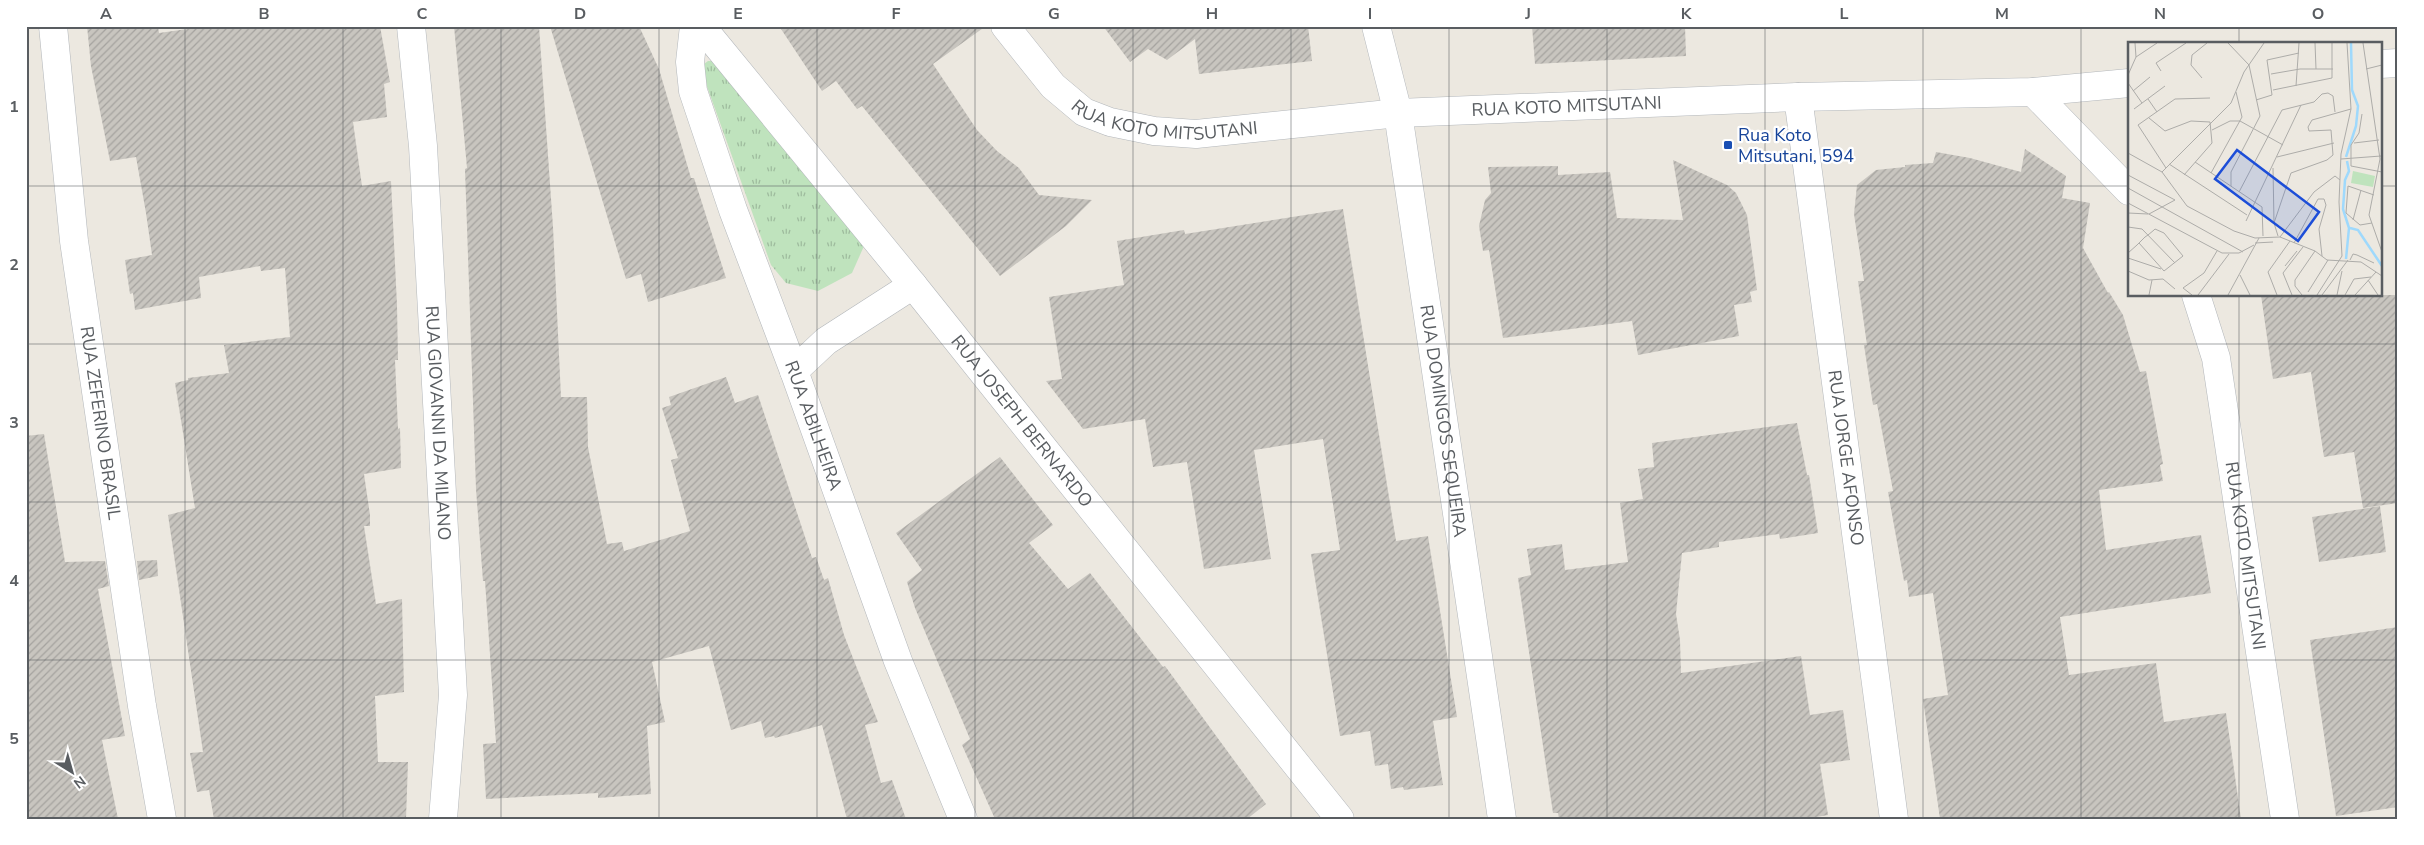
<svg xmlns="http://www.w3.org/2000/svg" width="2424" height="845" font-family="'Nunito Sans',sans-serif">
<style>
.park{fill:url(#park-tufts)}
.building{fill:url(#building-hatch)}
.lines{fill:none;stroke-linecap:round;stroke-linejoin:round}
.minor-casing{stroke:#b3b7bb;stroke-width:29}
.minor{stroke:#fff;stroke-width:28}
.grid{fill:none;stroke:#595d61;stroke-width:1;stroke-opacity:0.55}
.transit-dot{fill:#1a4fb4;stroke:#fff;stroke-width:2}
.labels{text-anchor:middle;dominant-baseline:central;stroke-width:4.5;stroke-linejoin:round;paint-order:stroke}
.street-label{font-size:18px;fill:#595d61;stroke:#fff}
.transit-label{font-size:18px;fill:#164399;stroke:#fff;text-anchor:start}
.inset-river{fill:none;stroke:#9fd9fc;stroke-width:2.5}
.inset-road{fill:none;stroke:#adaca9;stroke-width:1}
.view{fill:#1d4ed8;fill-opacity:0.15;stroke:#1d4ed8;stroke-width:2.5}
.inset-edge{fill:none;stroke:#595d61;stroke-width:2.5}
.neatline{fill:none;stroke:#595d61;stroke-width:2}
.grid-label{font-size:16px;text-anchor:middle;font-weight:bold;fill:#595d61}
</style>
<defs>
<pattern id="park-tufts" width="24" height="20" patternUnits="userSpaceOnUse" patternTransform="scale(1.25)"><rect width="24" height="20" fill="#bfe3bd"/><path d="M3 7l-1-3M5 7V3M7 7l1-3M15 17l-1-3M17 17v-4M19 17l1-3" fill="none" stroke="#9ebb9d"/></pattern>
<pattern id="building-hatch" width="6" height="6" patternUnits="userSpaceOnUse" patternTransform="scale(1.25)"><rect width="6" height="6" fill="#c8c5bf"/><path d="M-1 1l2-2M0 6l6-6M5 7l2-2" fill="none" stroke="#a5a39f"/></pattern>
</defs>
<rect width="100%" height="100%" fill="#ece8e0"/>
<!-- park -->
<path class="park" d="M 708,61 L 715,61 L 864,246 L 852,273 L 818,291 L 786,283 L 771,265 L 700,67 Z"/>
<!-- building -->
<path class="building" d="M 87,26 L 158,26 L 159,33 L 209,26 L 380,26 L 390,82 L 384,84 L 387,117 L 353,122 L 362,186 L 391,181 L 397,305 L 398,360 L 395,360 L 398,429 L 400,428 L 401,468 L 364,474 L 370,515 L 370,526 L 364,526 L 376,604 L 402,599 L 404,692 L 375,696 L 378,762 L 408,762 L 406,819 L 214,819 L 209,790 L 197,792 L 190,753 L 203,752 L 168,515 L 195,508 L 175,383 L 188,380 L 188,378 L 229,373 L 224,345 L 290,337 L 285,268 L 261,271 L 260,266 L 199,277 L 201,298 L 135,310 L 133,293 L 130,294 L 125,260 L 152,255 L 146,213 L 136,157 L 110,161 L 91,66 Z
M 454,26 L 539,26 L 553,227 L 561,397 L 587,397 L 588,447 L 607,544 L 622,542 L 624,551 L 690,531 L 671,460 L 678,458 L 662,408 L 671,405 L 669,397 L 726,377 L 735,403 L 758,395 L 812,558 L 816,557 L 824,580 L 828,578 L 844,635 L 878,722 L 865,725 L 881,783 L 892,780 L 906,819 L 847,819 L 822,725 L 775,738 L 774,736 L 765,738 L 761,721 L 731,730 L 709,646 L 652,662 L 665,722 L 647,726 L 651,794 L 598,798 L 598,793 L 486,799 L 483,744 L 496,743 L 485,581 L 483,581 L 476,489 L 465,169 L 467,168 Z
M 550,26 L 639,26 L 659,69 L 691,178 L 694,178 L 726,278 L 648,302 L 641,274 L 626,279 Z
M 779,26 L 986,26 L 933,64 L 977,130 L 997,151 L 1019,168 L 1039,195 L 1092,200 L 1066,226 L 1000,276 L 862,106 L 857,109 L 836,81 L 822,91 Z
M 1103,26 L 1308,26 L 1312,61 L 1199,74 L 1195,39 L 1167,60 L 1148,49 L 1130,62 Z
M 1532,26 L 1685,26 L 1686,56 L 1535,64 Z
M 2025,149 L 2066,176 L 2062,198 L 2090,203 L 2083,248 L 2108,293 L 2109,292 L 2123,315 L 2140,372 L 2146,371 L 2163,464 L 2160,465 L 2163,481 L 2099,490 L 2106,550 L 2201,535 L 2211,593 L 2060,617 L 2069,675 L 2156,663 L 2164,722 L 2226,713 L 2241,819 L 1940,819 L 1923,699 L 1948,695 L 1933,593 L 1909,597 L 1907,580 L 1904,581 L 1888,492 L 1893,491 L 1877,404 L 1873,405 L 1864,345 L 1867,345 L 1858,281 L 1864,281 L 1854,214 L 1857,185 L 1876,170 L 1905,167 L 1905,165 L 1933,163 L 1936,152 L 1970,158 L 2021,172 Z
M 1673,160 L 1727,185 L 1736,193 L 1747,215 L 1757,290 L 1750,292 L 1752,302 L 1734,305 L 1739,336 L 1638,355 L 1632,321 L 1503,338 L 1489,250 L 1483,251 L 1479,226 L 1485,200 L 1491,193 L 1488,167 L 1558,166 L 1558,175 L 1610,172 L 1617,218 L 1683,220 Z
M 1343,209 L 1396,541 L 1428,536 L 1457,717 L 1433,721 L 1443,785 L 1404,790 L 1403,787 L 1391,789 L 1388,764 L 1375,766 L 1370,731 L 1340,736 L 1311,554 L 1340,550 L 1323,439 L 1254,450 L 1271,559 L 1204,569 L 1187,462 L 1153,467 L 1145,419 L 1083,429 L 1046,381 L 1062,379 L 1049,297 L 1124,285 L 1117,241 L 1184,230 L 1185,234 Z
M 2261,295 L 2398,295 L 2398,503 L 2363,508 L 2354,452 L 2324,457 L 2311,372 L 2273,379 Z
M 1797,423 L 1807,475 L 1809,475 L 1818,533 L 1780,539 L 1779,534 L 1719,542 L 1719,547 L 1682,553 L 1676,614 L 1680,640 L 1681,673 L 1801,656 L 1810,715 L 1843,710 L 1850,760 L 1820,764 L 1828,815 L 1804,819 L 1559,819 L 1558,813 L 1553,813 L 1518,578 L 1531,575 L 1527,549 L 1562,544 L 1565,570 L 1628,562 L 1620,503 L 1643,499 L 1638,469 L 1654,467 L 1652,443 Z
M 44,434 L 65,562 L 105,561 L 109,586 L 98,589 L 125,736 L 102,740 L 118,819 L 26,819 L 26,436 Z
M 1000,457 L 1053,525 L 1029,543 L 1068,589 L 1090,573 L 1163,667 L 1165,666 L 1266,804 L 1247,819 L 995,819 L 962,745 L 970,739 L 915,608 L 907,582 L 922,570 L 896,533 Z
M 2380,506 L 2386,552 L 2319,562 L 2312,517 Z
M 157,560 L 158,576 L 139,580 L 137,561 Z
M 2398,627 L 2398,807 L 2336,816 L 2310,640 Z"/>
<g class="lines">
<!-- minor casing -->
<g class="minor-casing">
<g id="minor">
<path id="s1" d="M 53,26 L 74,241 L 142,706 L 162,819"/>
<path id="s2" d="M 411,26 L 423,146 L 453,695 L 443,819"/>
<path id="s3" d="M 694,26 L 690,62 L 693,91 L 733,210 L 794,371 L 898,661 L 963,819"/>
<path id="s4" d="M 701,26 L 913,285 L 1340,819"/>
<path id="s5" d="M 1005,26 L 1053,86 L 1084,112 L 1110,122 L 1154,131 L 1196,134 L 1398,113 L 1798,97 L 2033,92 L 2129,83"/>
<path id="s6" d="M 1376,26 L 1398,113 L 1502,819"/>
<path d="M 2380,64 L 2398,63"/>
<path d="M 2033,92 L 2129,191"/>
<path id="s7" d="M 1798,97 L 1894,819"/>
<path id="s8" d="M 2196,295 L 2216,358 L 2285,819"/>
<path d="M 794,371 L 826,341 L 913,285"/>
</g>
</g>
<!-- minor -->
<use href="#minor" class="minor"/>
</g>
<!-- grid -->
<path class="grid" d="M 185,26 L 185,819M 343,26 L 343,819M 501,26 L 501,819M 659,26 L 659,819M 817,26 L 817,819M 975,26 L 975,819M 1133,26 L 1133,819M 1291,26 L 1291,819M 1449,26 L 1449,819M 1607,26 L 1607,819M 1765,26 L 1765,819M 1923,26 L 1923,819M 2081,26 L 2081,819M 2239,26 L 2239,44M 26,186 L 2129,186M 2380,186 L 2398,186M 2239,295 L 2239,819M 26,344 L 2398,344M 26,502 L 2398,502M 26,660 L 2398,660"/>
<!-- markers -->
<rect class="transit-dot" x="1723" y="140" width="10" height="10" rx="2.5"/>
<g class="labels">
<!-- street labels -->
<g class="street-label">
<text stroke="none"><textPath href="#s5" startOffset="604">RUA KOTO MITSUTANI</textPath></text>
<text stroke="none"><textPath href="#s5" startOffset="199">RUA KOTO MITSUTANI</textPath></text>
<text stroke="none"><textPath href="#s4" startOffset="509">RUA JOSEPH BERNARDO</textPath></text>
<text stroke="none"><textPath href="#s2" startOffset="398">RUA GIOVANNI DA MILANO</textPath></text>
<text stroke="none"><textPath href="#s6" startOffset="401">RUA DOMINGOS SEQUEIRA</textPath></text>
<text stroke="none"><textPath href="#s1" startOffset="400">RUA ZEFERINO BRASIL</textPath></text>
<text stroke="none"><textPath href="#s3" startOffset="421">RUA ABILHEIRA</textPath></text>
<text stroke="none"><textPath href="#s7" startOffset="364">RUA JORGE AFONSO</textPath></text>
<text stroke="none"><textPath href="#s8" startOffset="266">RUA KOTO MITSUTANI</textPath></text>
</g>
<!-- transit labels -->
<g class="transit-label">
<text x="1738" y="135">Rua Koto<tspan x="1738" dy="21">Mitsutani, 594</tspan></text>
</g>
</g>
<!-- overview -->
<g transform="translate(2128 42)">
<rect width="254" height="254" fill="#ece8e0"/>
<path d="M 225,129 L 247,134 L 245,145 L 223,141 Z" fill="#bfe3bd"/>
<path class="inset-river" d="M 218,115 L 228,84 L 230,64 L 224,48 L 223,1M 222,186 L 230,188 L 254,224M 218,217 L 221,186 L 215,167 L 217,138 L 221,129 L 219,119"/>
<path class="inset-road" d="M 100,1 L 121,23 L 132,74 L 103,130 L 103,144M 187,1 L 188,27M 235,1 L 252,117 L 241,173 L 254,210M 8,15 L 29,1M 238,27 L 254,23M 33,29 L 28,21 L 58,1M 143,32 L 172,27 L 205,27M 0,33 L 8,15 L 7,1M 74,36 L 63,23 L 64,13 L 79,1M 0,41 L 14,61M 168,44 L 171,1M 145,48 L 204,36 L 204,1M 5,49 L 22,35M 20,57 L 29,70M 128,58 L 144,53 L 139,18 L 171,11M 6,67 L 37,44M 234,72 L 231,91 L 223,103 L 223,124 L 254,130M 21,76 L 37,89 L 63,79 L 82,80 L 84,101 L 56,133M 84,88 L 102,79 L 112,79 L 155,103M 226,101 L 251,98M 0,111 L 34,130M 149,115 L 206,101M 213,117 L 253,114M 67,120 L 134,165 L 135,194M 41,122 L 119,173M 38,126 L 10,83 L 47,57 L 82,56M 145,126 L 146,181 L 150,194M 34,130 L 59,164 L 106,189 L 127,196 L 152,195 L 187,209 L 199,218 L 233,220 L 254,234M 34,130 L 103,61 L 116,30 L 136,1M 83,131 L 114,75 L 108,50M 0,133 L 47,158M 0,146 L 115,210M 111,150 L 154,68 L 186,60 L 194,52 L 200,51 L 205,54 L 207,70M 0,161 L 94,211 L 111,211 L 126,203M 0,171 L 20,172M 21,172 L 47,158M 225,178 L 233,148M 118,179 L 173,63M 146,181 L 163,131 L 199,118 L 205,113 L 203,88 L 181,89 L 180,85 L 184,78 L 223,67M 244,181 L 232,183 L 218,171 L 220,144 L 246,153M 0,185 L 14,187 L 47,221M 152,195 L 186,150 L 207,134 L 212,138M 127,201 L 145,200M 166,201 L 190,157 L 196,157 L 198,163 L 191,187 L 194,214M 0,211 L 9,203 L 17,195 L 20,193 L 26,188 L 27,187 L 36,191 L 55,214 L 36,229 L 11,201M 0,216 L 33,227M 222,218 L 225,212 L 229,213 L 246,221M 157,224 L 169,209M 0,229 L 21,238 L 35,237 L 47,247M 112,233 L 122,253M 240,238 L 250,253M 180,250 L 200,218M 21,253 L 24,238M 64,253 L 55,246 L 76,231 L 89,209M 70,253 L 101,212M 100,253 L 131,196M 149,253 L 140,230 L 162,199M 164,253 L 155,231 L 175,205M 174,253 L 167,244 L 167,238 L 187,209M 189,253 L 214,214 L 211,160 L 213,112 L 223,67 L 219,1M 194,253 L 220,218M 209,253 L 214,229M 217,253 L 226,237 L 243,235M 227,253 L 248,230"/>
<path class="view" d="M 109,108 L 191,170 L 170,199 L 87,137 Z"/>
<rect width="254" height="254" class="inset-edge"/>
</g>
<!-- border -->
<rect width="2424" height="845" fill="none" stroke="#ffffff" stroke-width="55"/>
<!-- north arrow -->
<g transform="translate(72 772) rotate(143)" stroke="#ffffff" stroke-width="4" paint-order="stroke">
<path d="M0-4L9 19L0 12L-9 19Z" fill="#595d61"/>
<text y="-8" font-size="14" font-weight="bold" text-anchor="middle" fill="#595d61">N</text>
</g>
<rect x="28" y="28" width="2368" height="790" class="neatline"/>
<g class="grid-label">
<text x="106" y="19">A</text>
<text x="264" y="19">B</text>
<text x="422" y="19">C</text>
<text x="580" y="19">D</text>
<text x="738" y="19">E</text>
<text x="896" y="19">F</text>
<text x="1054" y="19">G</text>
<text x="1212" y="19">H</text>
<text x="1370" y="19">I</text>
<text x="1528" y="19">J</text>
<text x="1686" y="19">K</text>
<text x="1844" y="19">L</text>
<text x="2002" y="19">M</text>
<text x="2160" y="19">N</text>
<text x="2318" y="19">O</text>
<text x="14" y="112">1</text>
<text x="14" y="270">2</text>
<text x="14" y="428">3</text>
<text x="14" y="586">4</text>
<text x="14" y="744">5</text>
</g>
</svg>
